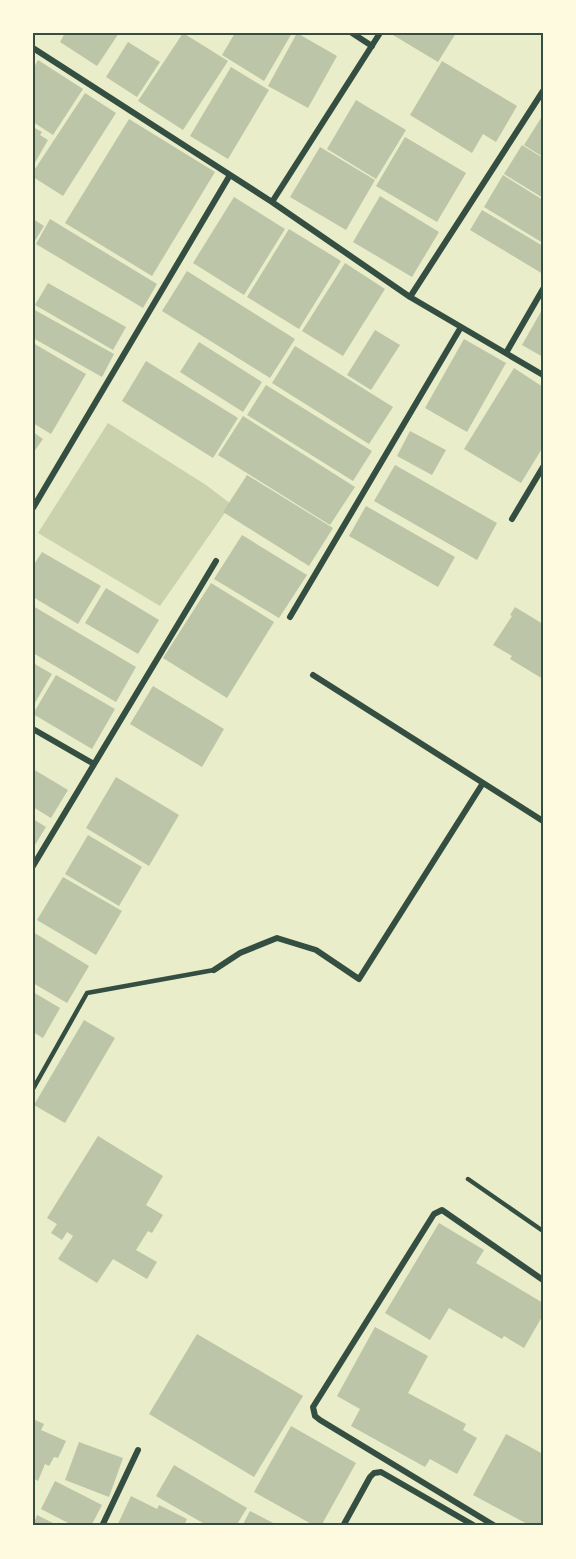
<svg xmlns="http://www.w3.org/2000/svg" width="576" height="1559" font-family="Inter,sans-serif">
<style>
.green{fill:#cad2ad}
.building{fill:#bcc5a7}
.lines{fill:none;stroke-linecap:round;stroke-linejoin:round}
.service{stroke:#344e41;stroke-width:4.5}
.minor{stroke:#344e41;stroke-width:6}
.neatline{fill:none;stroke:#344e41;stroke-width:2}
</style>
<rect width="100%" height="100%" fill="#e9edc9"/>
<!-- green -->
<path class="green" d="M 108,423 L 206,485 L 231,504 L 160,606 L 38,533 Z"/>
<!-- building -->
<path class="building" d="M 65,33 L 119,33 L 97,66 L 60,42 Z
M 183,33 L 228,61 L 183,130 L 138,101 Z
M 235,33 L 292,33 L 264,81 L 222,55 Z
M 297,33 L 337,56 L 308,108 L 268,86 Z
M 394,33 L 456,33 L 438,62 L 393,35 Z
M 128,42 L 160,62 L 137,97 L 106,77 Z
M 38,60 L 83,89 L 53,135 L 33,122 L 33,69 Z
M 442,61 L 517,106 L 496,142 L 483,134 L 472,153 L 410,115 Z
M 231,67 L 269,90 L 228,159 L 190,136 Z
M 85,93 L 116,113 L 63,196 L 33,177 L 33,172 Z
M 356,100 L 406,130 L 376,179 L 327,149 Z
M 541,118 L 543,119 L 543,157 L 524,145 Z
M 129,119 L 215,172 L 152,276 L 65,223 Z
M 33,127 L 42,132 L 40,135 L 48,140 L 33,166 Z
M 405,137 L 466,173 L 437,222 L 376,186 Z
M 522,145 L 543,158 L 543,198 L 504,174 Z
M 320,147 L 375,180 L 346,230 L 290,197 Z
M 503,175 L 543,200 L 543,243 L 484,207 Z
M 380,196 L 439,232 L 412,277 L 353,242 Z
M 234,197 L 285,229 L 244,295 L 193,263 Z
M 482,210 L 543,246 L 543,274 L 470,230 Z
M 33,219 L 44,226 L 33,244 Z
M 50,219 L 157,284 L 143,308 L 36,244 Z
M 289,229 L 341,261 L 299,329 L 247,297 Z
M 345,263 L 385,289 L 343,356 L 302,331 Z
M 187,271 L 295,339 L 270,378 L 162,311 Z
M 48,283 L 126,327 L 113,350 L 35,305 Z
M 543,308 L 543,357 L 522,345 Z
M 33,309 L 114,354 L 102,377 L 33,338 Z
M 375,330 L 400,345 L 371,390 L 347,375 Z
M 464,339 L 506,363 L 467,432 L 425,408 Z
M 199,342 L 262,382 L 243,412 L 180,372 Z
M 33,343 L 86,374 L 51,434 L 33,423 Z
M 295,346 L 393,407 L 369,444 L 272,383 Z
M 146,361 L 238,418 L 213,458 L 122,401 Z
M 514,368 L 543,387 L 543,447 L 521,483 L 464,449 Z
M 266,385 L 372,451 L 353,481 L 247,415 Z
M 243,416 L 355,487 L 330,525 L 218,455 Z
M 410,431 L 446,450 L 432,475 L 397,456 Z
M 33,432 L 43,439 L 33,453 Z
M 395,465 L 497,523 L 477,560 L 374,501 Z
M 247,475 L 333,528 L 309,566 L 223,512 Z
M 366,506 L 455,557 L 438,587 L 349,536 Z
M 242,535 L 307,575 L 279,618 L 214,579 Z
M 42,552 L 101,586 L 78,624 L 33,597 L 33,566 Z
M 211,583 L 274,622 L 227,698 L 163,658 Z
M 106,588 L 159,620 L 138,654 L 85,623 Z
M 33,606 L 136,667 L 116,702 L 33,653 Z
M 515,607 L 543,624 L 543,679 L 510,659 L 512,656 L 493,645 L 512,616 L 510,615 Z
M 33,663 L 52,674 L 33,706 Z
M 56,675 L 115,709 L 92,749 L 33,714 Z
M 153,686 L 224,729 L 202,767 L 130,724 Z
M 33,769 L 68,790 L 51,818 L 33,807 Z
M 116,777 L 179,815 L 149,866 L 86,828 Z
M 33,819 L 46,827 L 33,848 Z
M 88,835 L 142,867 L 119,906 L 65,874 Z
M 63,877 L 122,911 L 96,955 L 37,920 Z
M 33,932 L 89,966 L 67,1003 L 33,983 Z
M 33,992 L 60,1008 L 43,1038 L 33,1032 Z
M 84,1020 L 115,1038 L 65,1123 L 34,1105 Z
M 98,1136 L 163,1176 L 146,1205 L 163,1215 L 152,1233 L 148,1231 L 136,1250 L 157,1262 L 147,1279 L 113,1259 L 97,1283 L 58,1259 L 73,1236 L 67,1232 L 62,1240 L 51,1233 L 57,1224 L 47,1218 Z
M 439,1223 L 484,1250 L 476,1263 L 543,1303 L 543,1315 L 524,1348 L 504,1336 L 502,1339 L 449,1308 L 430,1340 L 385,1313 Z
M 375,1327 L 428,1356 L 408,1393 L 466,1424 L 463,1430 L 477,1438 L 457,1474 L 430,1459 L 425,1467 L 351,1426 L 360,1409 L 337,1396 Z
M 197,1334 L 303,1396 L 254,1477 L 149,1414 Z
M 33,1419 L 44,1424 L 41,1430 L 66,1441 L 58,1458 L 54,1457 L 49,1466 L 45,1464 L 38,1481 L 33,1478 Z
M 291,1426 L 356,1463 L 321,1526 L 315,1526 L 254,1492 Z
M 506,1434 L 543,1454 L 543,1526 L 531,1526 L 473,1495 Z
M 79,1442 L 123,1458 L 109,1497 L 65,1480 Z
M 174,1465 L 247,1508 L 236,1526 L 208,1526 L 156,1496 Z
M 55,1481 L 102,1505 L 91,1526 L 74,1526 L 41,1509 Z
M 131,1496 L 157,1509 L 159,1505 L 187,1519 L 184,1526 L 117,1526 Z
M 250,1511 L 279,1526 L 242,1526 Z
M 37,1515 L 59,1526 L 33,1526 Z"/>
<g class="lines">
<!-- service -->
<path class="service" d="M 33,1089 L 87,993 L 214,970
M 468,1179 L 543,1231"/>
<!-- minor -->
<path class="minor" d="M 352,33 L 372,46
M 33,48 L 272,202 L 410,297 L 543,375
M 272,202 L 380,33
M 410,297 L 543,91
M 506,353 L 543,289
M 33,508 L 230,175
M 512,519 L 543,467
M 290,617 L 461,327
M 313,675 L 543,821
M 33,729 L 94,764
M 33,866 L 216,561
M 214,970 L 240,953 L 277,938 L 316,950 L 359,979 L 483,783
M 102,1526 L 138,1450
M 343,1526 L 370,1477 L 374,1473 L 381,1472 L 475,1526
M 495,1526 L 320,1420 L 315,1416 L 313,1407 L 434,1214 L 442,1210 L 543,1280"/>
</g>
<!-- border -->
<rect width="576" height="1559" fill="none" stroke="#fefae0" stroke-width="69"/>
<rect x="34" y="34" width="508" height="1490" class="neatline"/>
</svg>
